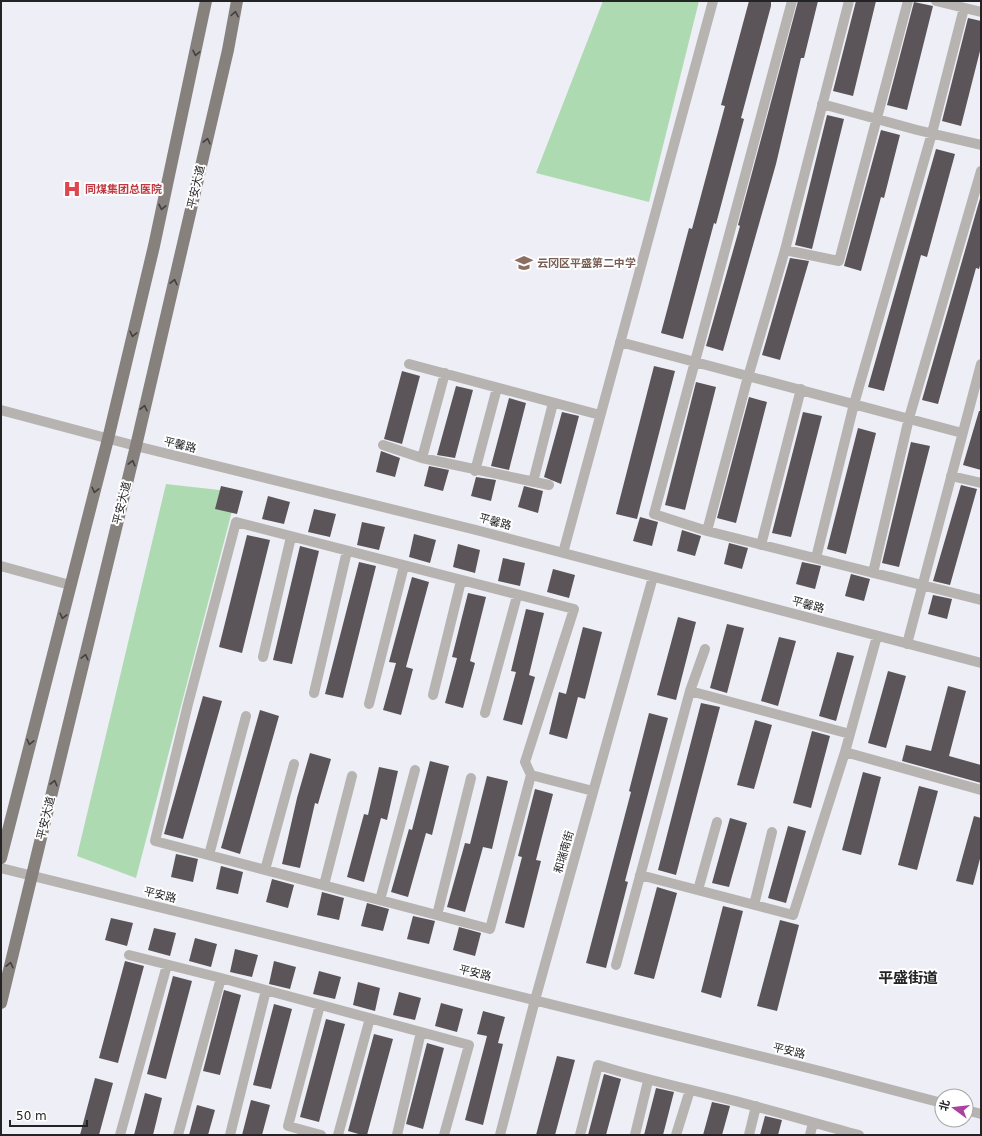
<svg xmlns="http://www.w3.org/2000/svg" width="982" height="1136" font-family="'DejaVu Sans','Noto Sans SC',sans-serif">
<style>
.green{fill:#aedab2}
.building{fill:#5b5559}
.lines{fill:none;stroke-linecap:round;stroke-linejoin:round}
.minor{stroke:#b6b3b1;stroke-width:10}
.major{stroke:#87817d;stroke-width:12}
.oneway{stroke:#413f40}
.labels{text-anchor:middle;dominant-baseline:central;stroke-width:4;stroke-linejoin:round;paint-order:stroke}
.street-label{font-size:11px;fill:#232326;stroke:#fff}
.health-label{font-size:11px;font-weight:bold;fill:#be3a42;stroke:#fff;text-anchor:start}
.education-label{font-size:11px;font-weight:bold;fill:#785e54;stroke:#fff;text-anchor:start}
.district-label{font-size:15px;font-weight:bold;fill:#232326;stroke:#fff}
</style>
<rect width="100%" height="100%" fill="#edeef6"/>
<!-- green -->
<path class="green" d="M 603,1 L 699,1 L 649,202 L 536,173 Z
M 166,484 L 237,492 L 136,878 L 77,856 Z"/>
<!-- building -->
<path class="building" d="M 749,1 L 771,1 L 771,6 L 741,118 L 744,119 L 716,224 L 714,223 L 683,339 L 661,333 L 689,228 L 692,229 L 725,106 L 721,105 Z
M 798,1 L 818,1 L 804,58 L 801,58 L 776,164 L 723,351 L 706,346 L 740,226 L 738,225 Z
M 856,1 L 876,1 L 853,96 L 833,91 Z
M 914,2 L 933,6 L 907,110 L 887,105 Z
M 968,18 L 981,21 L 981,47 L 961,126 L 942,121 Z
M 827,115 L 844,119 L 812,249 L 795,245 Z
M 881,130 L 900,135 L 884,198 L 881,197 L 861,271 L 844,266 Z
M 936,149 L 955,154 L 927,257 L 921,255 L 884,391 L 868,387 Z
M 981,195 L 981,262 L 979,269 L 976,268 L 938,404 L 922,400 Z
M 790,258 L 809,261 L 780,360 L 762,355 Z
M 654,366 L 675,371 L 637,519 L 616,514 Z
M 402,371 L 420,376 L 402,444 L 384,439 Z
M 696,382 L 716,387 L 685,510 L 665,505 Z
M 456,386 L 473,390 L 455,458 L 437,455 Z
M 749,397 L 767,402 L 736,523 L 717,518 Z
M 509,398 L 526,403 L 509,470 L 491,466 Z
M 979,411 L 981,411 L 981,470 L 963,465 Z
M 562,412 L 579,416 L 561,484 L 544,477 Z
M 803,412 L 822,416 L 791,537 L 772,533 Z
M 858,428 L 876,433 L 846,554 L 827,549 Z
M 911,442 L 930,446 L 899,567 L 882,563 Z
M 381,451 L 400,458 L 395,477 L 376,472 Z
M 429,466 L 449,470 L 443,491 L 424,486 Z
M 476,477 L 496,480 L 491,501 L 471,496 Z
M 961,485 L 977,489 L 950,585 L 933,581 Z
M 221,486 L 243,491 L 237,514 L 215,509 Z
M 524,486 L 543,491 L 538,513 L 518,507 Z
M 268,496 L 290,502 L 284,524 L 262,519 Z
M 314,509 L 336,514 L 330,537 L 308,532 Z
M 640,517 L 658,522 L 652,546 L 633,541 Z
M 362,522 L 385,527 L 379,550 L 357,545 Z
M 682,530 L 701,536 L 695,556 L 677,551 Z
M 414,534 L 436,540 L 430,563 L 409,557 Z
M 247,535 L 270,540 L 242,653 L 219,647 Z
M 729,543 L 748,548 L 742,569 L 724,564 Z
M 458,544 L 480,550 L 475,573 L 453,567 Z
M 300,546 L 319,551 L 292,664 L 273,660 Z
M 503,558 L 525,563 L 520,586 L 498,581 Z
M 359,562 L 376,566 L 343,698 L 325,694 Z
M 802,562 L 821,566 L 815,589 L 796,584 Z
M 553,569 L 575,575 L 569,598 L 547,592 Z
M 851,574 L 870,579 L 864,601 L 845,596 Z
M 412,577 L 429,582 L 406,667 L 413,669 L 401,715 L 383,710 L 396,663 L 389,662 Z
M 468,593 L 486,597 L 470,661 L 475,663 L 463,708 L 445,703 L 457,658 L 452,657 Z
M 933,595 L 952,599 L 947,619 L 928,614 Z
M 526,609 L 544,613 L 529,675 L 535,677 L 522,725 L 503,720 L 516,672 L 511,671 Z
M 678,617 L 696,622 L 676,700 L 657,695 Z
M 727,624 L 744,628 L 727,693 L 710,688 Z
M 583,627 L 602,632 L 585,699 L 578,697 L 567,739 L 549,734 L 559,692 L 566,694 Z
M 779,637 L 796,641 L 778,706 L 761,701 Z
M 837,652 L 854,656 L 836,721 L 819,716 Z
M 888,671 L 906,676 L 886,748 L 868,743 Z
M 948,686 L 966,691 L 949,756 L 981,765 L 981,783 L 902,761 L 906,745 L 931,751 Z
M 203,696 L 222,701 L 183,839 L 164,834 Z
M 701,703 L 720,707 L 676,875 L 658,870 Z
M 260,710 L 279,716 L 240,854 L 221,848 Z
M 649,713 L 668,718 L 625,881 L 628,882 L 606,968 L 586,963 L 631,792 L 629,791 Z
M 755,720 L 772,725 L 754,789 L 737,785 Z
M 812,731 L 830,736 L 811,808 L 793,803 Z
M 310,753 L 331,759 L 318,804 L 315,803 L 300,868 L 282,864 L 297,798 Z
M 430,761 L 449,766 L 432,835 L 426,833 L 408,897 L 391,892 L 409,829 L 412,830 Z
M 379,767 L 398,771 L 387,820 L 381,818 L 364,882 L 347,877 L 364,814 L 368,815 Z
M 863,772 L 881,777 L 861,855 L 842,850 Z
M 487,776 L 508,781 L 492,849 L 483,847 L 465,912 L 447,907 L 465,843 L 470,844 Z
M 919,786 L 938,791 L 917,870 L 898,865 Z
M 535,789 L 553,794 L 536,860 L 541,861 L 524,928 L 505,923 L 522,857 L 518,856 Z
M 974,816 L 981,818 L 981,855 L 973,885 L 956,881 Z
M 730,818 L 747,823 L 729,887 L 712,883 Z
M 788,826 L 806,831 L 786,903 L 768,898 Z
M 176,854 L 198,859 L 193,882 L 171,877 Z
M 221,866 L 243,872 L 238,894 L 216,889 Z
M 272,879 L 294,885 L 288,908 L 266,902 Z
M 657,887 L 677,893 L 654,979 L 634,974 Z
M 322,892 L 344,898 L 339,920 L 317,915 Z
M 367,903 L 389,909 L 383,931 L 361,926 Z
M 723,906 L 743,911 L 721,998 L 701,992 Z
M 413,916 L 435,921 L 429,944 L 407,939 Z
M 111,918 L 133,923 L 127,946 L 105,940 Z
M 780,920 L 799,925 L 777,1011 L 757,1006 Z
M 459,927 L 481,933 L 475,956 L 453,950 Z
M 154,928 L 176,933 L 170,956 L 148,950 Z
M 195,938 L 217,944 L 211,967 L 189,961 Z
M 235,949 L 258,955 L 252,977 L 230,972 Z
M 125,961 L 144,966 L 118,1063 L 99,1058 Z
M 274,961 L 296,967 L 290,989 L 269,984 Z
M 319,971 L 341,977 L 335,999 L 313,994 Z
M 173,976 L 192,981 L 166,1079 L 147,1074 Z
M 358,982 L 380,988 L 375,1011 L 353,1005 Z
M 224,990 L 241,995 L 220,1075 L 203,1071 Z
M 399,992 L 421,998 L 415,1020 L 393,1015 Z
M 441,1003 L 463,1009 L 457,1032 L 435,1026 Z
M 274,1004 L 292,1009 L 271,1089 L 253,1085 Z
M 483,1011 L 505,1017 L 498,1043 L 503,1044 L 483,1125 L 465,1120 L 487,1036 L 477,1034 Z
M 326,1019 L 345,1024 L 319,1122 L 300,1117 Z
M 374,1034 L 393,1039 L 367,1135 L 362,1135 L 348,1131 Z
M 427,1043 L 444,1048 L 423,1129 L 406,1124 Z
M 557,1056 L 575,1060 L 555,1135 L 536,1135 Z
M 604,1074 L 621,1079 L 606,1135 L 588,1135 Z
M 95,1078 L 113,1083 L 99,1135 L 80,1135 Z
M 656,1088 L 674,1092 L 663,1135 L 644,1135 Z
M 145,1093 L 162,1098 L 153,1135 L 134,1135 Z
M 251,1100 L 270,1105 L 262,1135 L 242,1135 Z
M 712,1102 L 730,1106 L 722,1135 L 703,1135 Z
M 197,1105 L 215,1110 L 208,1135 L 189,1135 Z
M 765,1116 L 782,1120 L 778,1135 L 760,1135 Z"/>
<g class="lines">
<!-- minor -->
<path class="minor" d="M 792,1 L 654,514 L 707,531 L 981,600
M 936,1 L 981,12
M 822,104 L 917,130 L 981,145
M 785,250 L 839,261 L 908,1
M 620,342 L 962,433
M 409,364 L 600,415
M 1,410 L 136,446 L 476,530 L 981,663
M 383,445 L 422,458 L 549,485
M 422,458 L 445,373
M 475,471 L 497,388
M 951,476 L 981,483
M 533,482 L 553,403
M 707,531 L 746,384 L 785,250 L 849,1
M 761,545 L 801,389
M 563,553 L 713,1
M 816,558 L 854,404 L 932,133 L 964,8
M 1,566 L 70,585
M 873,573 L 909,418 L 981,171
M 877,636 L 845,752 L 981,790
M 907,644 L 981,364
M 263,657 L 291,537
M 690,691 L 850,734
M 314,693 L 347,551
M 433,695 L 461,581
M 369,704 L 404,566
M 485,713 L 517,596
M 531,775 L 525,762 L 574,609 L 236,522 L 188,704 L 155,841 L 490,929 L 531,775 L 593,791
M 209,855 L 246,716
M 1,868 L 820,1071 L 942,1103
M 265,870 L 294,764
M 640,875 L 793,915 L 845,752
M 324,885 L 352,776
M 698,890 L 717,822
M 380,900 L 415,770
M 754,905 L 772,832
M 437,915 L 471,778
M 129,955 L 221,978 L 469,1045 L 444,1135
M 616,965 L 690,691 L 705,649
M 320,1005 L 288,1126 L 321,1135
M 966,1110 L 981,1114
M 120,1135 L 167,965
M 178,1135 L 221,978
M 230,1135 L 266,990
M 338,1135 L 370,1018
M 397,1135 L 421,1032
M 500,1135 L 535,1000 L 653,577
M 580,1135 L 598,1065 C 649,1081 702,1092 754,1106 C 789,1115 824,1126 859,1135
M 635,1135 L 648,1081
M 676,1135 L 690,1090
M 749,1135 L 756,1106
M 810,1135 L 813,1123"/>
<!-- major -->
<path class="major" d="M 1,858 L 108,439 L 154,246 L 206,1
M 1,1003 L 136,446 L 228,50 L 237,1"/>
</g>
<!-- one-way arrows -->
<defs><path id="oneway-chevron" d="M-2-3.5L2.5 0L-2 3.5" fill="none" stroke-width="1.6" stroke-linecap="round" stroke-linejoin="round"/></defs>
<g class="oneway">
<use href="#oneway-chevron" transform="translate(235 14) rotate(-80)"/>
<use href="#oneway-chevron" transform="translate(196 53) rotate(102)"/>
<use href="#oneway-chevron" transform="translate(207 141) rotate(-77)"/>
<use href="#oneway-chevron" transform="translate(162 207) rotate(102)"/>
<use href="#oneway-chevron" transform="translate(174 282) rotate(-77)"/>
<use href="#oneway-chevron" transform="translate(133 334) rotate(103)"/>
<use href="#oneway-chevron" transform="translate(144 408) rotate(-77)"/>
<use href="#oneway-chevron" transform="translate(132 463) rotate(-76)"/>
<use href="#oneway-chevron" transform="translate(95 490) rotate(104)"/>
<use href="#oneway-chevron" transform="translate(63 616) rotate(104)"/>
<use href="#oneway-chevron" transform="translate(85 657) rotate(-76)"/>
<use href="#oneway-chevron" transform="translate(30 742) rotate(104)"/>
<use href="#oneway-chevron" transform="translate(54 783) rotate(-76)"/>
<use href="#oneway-chevron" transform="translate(10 965) rotate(-77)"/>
</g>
<!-- icons -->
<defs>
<g id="hospital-bare" transform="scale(1.38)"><path d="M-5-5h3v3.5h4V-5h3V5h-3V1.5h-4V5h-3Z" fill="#e0444e" stroke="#fff" stroke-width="2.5" paint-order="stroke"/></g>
<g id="school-bare" transform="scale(1.38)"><path d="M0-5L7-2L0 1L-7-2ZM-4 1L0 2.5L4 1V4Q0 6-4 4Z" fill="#8d6e63" stroke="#fff" stroke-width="2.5" paint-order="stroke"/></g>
</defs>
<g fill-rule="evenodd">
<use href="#hospital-bare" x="72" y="189"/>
<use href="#school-bare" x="524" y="263"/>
</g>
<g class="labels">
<!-- street labels -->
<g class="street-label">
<text transform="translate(196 187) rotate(-77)">平安大道</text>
<text transform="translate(180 445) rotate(14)">平馨路</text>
<text transform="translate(122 503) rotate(-76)">平安大道</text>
<text transform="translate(495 522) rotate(15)">平馨路</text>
<text transform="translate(808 605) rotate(15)">平馨路</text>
<text transform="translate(46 818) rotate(-76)">平安大道</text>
<text transform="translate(564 852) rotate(-74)">和瑞南街</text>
<text transform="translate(160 895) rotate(14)">平安路</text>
<text transform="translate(475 973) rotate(14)">平安路</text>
<text transform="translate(789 1051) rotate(14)">平安路</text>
</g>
<!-- health labels -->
<g class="health-label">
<text x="85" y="189">同煤集团总医院</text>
</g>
<!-- education labels -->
<g class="education-label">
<text x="537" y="263">云冈区平盛第二中学</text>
</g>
<!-- district labels -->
<g class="district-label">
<text x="908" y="978">平盛街道</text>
</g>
</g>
<!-- border -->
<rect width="982" height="1136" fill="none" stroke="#232326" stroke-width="4"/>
<!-- north arrow -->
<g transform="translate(954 1108) rotate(285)"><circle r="19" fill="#ffffff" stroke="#a7a7a8"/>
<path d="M0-3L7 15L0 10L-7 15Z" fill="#ac41a1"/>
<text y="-6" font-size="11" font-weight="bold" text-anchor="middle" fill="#232326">北</text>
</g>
<!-- scale -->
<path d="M10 1120v6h77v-6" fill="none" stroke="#232326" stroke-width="2"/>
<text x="16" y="1120" font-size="12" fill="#232326" stroke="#ffffff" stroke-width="3" paint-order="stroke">50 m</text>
</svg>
